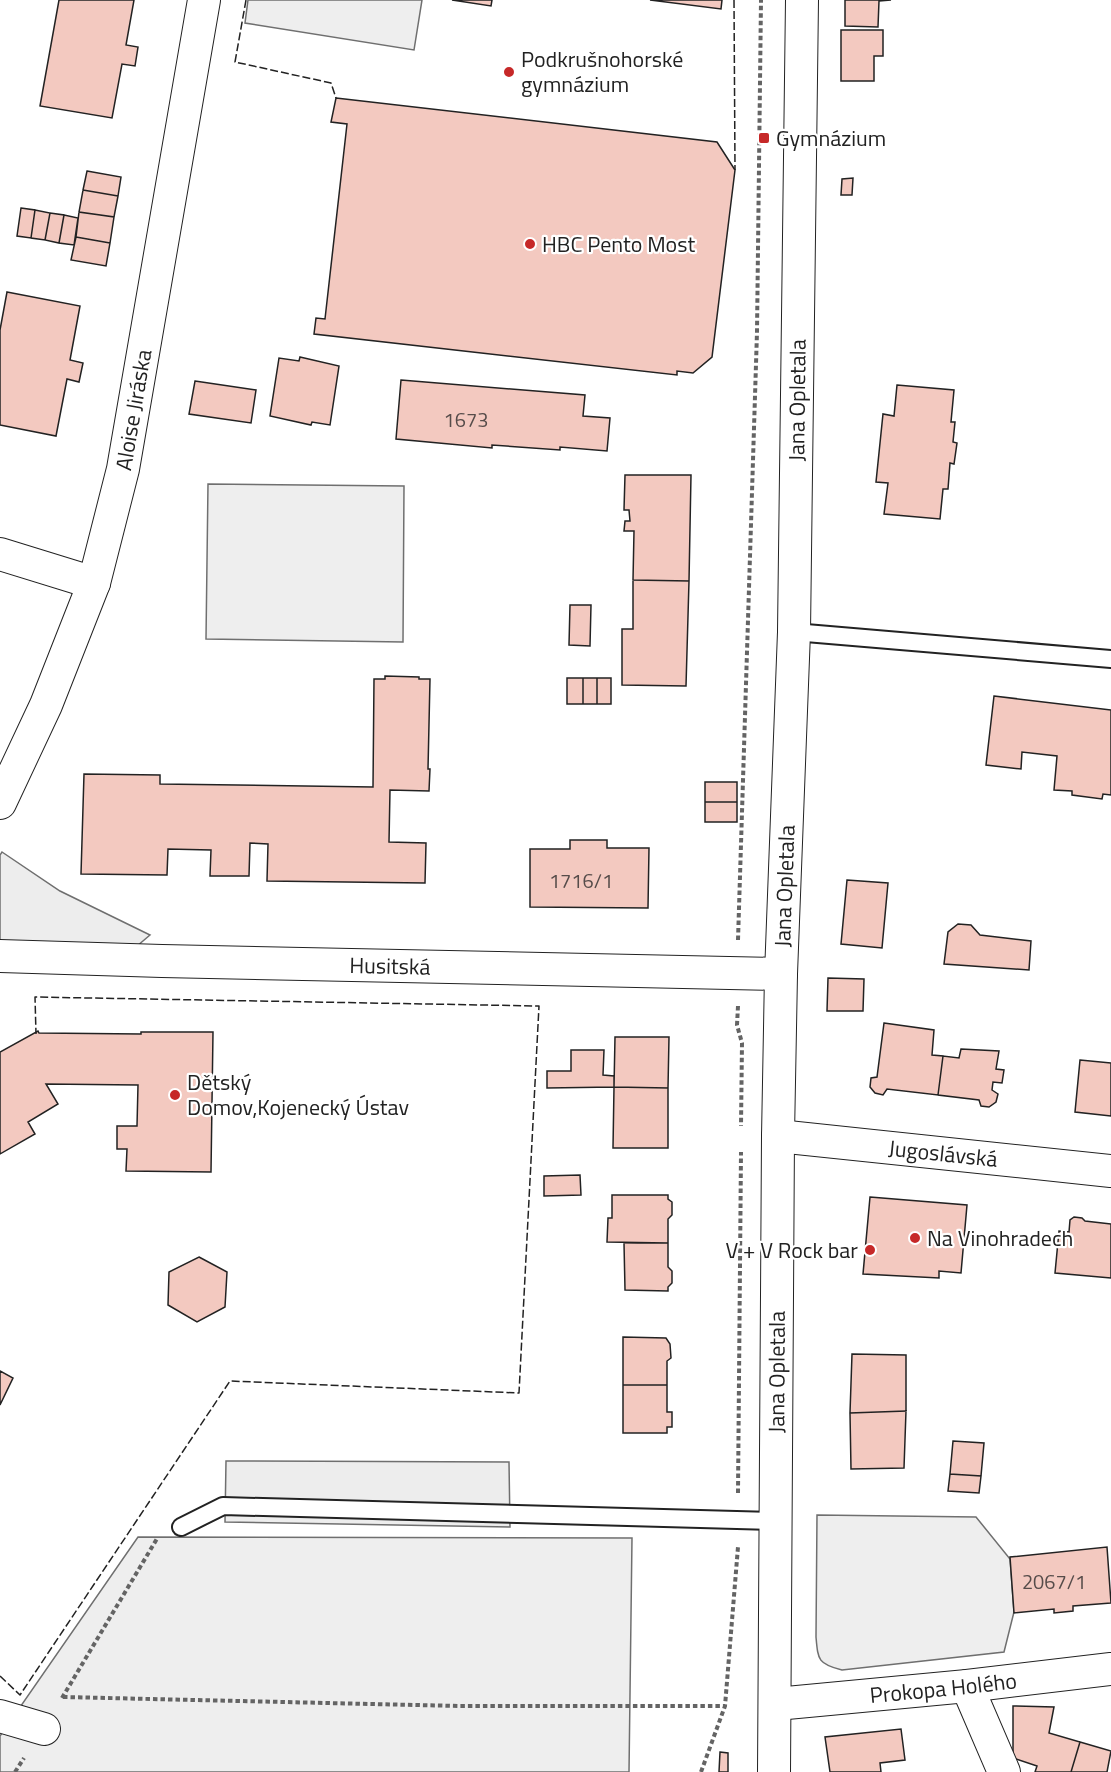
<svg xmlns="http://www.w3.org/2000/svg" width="1111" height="1772" font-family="'Titillium Web',sans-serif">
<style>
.green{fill:#eee;stroke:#6f6f6f;stroke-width:1.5}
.parking{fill:#ededed;stroke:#6f6f6f;stroke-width:1.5}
.building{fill:#f3c9c0;stroke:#222;stroke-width:1.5}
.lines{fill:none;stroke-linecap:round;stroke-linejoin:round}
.lane-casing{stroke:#222;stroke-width:20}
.street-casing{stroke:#222;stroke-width:34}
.path{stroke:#646464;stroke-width:4;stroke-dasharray:4.5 3;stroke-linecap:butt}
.lane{stroke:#fff;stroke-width:16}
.street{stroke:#fff;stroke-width:32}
.fence{stroke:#222;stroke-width:1.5;stroke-dasharray:8 3;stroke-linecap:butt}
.poi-dot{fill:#c62828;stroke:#fff;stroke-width:2}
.labels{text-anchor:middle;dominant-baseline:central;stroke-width:4.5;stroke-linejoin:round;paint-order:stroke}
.number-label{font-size:20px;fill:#564c4a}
.poi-label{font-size:22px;fill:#222;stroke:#fff;text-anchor:start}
.street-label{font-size:22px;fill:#222;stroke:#fff}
</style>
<rect width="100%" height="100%" fill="#fff"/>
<!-- green -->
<path class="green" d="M 248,0 L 422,0 L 414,50 L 245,23 Z
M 208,484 L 404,486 L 403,642 L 206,639 Z
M 817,1515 L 976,1517 L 1010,1559 L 1014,1612 L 1004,1652 L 842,1670 C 818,1664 818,1660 816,1637 Z
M 138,1537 L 632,1538 L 629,1772 L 0,1772 L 0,1736 Z"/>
<!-- parking -->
<path class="parking" d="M 2,852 L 60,891 L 150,935 L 130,952 L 0,948 L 0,855 Z
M 226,1461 L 509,1462 L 510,1527 L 225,1522 Z"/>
<!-- building -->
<path class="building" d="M 59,0 L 134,0 L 126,45 L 138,47 L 135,66 L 122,64 L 112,118 L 40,106 Z
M 452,0 L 492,0 L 491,6 Z
M 650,0 L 722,0 L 721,9 Z
M 845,0 L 891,0 L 879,1 L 878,27 L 845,26 Z
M 841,30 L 883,30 L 883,56 L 874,56 L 874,81 L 841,81 Z
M 336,98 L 717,142 L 735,170 L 712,357 L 693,373 L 677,371 L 677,375 L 314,334 L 316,318 L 325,319 L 347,124 L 331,122 Z
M 87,171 L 121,177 L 118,196 L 83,190 Z
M 853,178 L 852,195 L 841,195 L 842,179 Z
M 83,190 L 118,196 L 114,217 L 79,212 Z
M 21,208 L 35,210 L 31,238 L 17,236 Z
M 35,210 L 50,213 L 45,240 L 31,238 Z
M 79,212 L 114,217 L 110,243 L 76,237 Z
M 50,213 L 64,215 L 59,243 L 45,240 Z
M 64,215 L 78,218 L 74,245 L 59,243 Z
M 76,237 L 110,243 L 106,266 L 71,260 Z
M 7,292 L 80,306 L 70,360 L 83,363 L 79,382 L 67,379 L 56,436 L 0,425 L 0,330 Z
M 300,357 L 339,366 L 330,425 L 312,422 L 311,425 L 270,416 L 279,358 L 299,361 Z
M 401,380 L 585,395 L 583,416 L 610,418 L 607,451 L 560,447 L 560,450 L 492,445 L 492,448 L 396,439 Z
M 195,381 L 256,390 L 251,423 L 189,414 Z
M 897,385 L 954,390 L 951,422 L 955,422 L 953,442 L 957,443 L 954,464 L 950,463 L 948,489 L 943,489 L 940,519 L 884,514 L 888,483 L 876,482 L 883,414 L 894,416 Z
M 625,475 L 691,475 L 689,581 L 633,580 L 634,531 L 624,531 L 625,521 L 630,521 L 629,510 L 624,510 Z
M 633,580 L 689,581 L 686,686 L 622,685 L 622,629 L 633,629 Z
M 570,605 L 591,605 L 590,646 L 569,645 Z
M 385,676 L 419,677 L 419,679 L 430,679 L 428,769 L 430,769 L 429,791 L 390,790 L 389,842 L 426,843 L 425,883 L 267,881 L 268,844 L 250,843 L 249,876 L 210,876 L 211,850 L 168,849 L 167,875 L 81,874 L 84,774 L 160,775 L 160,784 L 373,787 L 374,679 L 385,679 Z
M 567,678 L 583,678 L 583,704 L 567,704 Z
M 583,678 L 597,678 L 597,704 L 583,704 Z
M 597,678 L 611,678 L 611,704 L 597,704 Z
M 994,696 L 1111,710 L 1111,795 L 1103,794 L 1102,799 L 1072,795 L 1072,791 L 1054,790 L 1057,756 L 1022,752 L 1021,769 L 986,765 Z
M 705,782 L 737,782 L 737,802 L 705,802 Z
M 705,802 L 737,802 L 737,822 L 705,822 Z
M 570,840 L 607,840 L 607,848 L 649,848 L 648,908 L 530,907 L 530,849 L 570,849 Z
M 847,880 L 888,883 L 882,948 L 841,944 Z
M 958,924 L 971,925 L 980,935 L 1031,941 L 1029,970 L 944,964 L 948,932 Z
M 828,978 L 864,979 L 863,1011 L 827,1011 Z
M 884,1023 L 934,1030 L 932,1055 L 943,1056 L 938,1095 L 887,1089 L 883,1095 L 875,1093 L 870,1087 L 871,1078 L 877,1077 Z
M 38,1031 L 39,1033 L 141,1034 L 141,1032 L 213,1032 L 211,1172 L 126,1171 L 127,1149 L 117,1149 L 117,1126 L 137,1126 L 138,1085 L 46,1084 L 58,1104 L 28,1122 L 35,1134 L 0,1154 L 0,1052 Z
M 615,1037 L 669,1037 L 668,1088 L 614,1087 Z
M 961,1049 L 999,1051 L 996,1069 L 1004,1070 L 1002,1083 L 993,1082 L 992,1090 L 998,1094 L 996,1102 L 989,1107 L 981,1106 L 979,1100 L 938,1095 L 943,1056 L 959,1058 Z
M 571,1050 L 604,1050 L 603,1075 L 614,1076 L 614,1087 L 547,1088 L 547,1071 L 571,1071 Z
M 1080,1060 L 1111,1063 L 1111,1116 L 1075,1112 Z
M 614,1087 L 668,1088 L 668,1148 L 613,1148 Z
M 580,1175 L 581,1195 L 544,1196 L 544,1176 Z
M 612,1195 L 668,1195 L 668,1199 L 672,1202 L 672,1215 L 668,1219 L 668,1243 L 607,1242 L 608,1218 L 612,1218 Z
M 870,1197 L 967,1205 L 961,1273 L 939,1271 L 939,1278 L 863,1274 Z
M 1074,1217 L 1082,1218 L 1085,1221 L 1111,1224 L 1111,1278 L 1055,1273 L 1059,1231 L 1069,1232 L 1070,1220 Z
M 624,1243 L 668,1243 L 668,1267 L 672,1271 L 672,1283 L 668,1287 L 668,1291 L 625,1290 Z
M 199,1257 L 227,1272 L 225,1307 L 197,1322 L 168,1305 L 169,1272 Z
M 623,1337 L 666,1338 L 670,1344 L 671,1358 L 667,1361 L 667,1385 L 623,1385 Z
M 852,1354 L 906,1355 L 906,1411 L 850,1413 Z
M 0,1371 L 13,1378 L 0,1405 Z
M 623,1385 L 667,1385 L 667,1412 L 672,1412 L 672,1427 L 667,1427 L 667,1433 L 623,1433 Z
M 906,1411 L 904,1468 L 851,1469 L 850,1413 Z
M 953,1441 L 984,1443 L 981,1476 L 950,1474 Z
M 950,1474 L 981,1476 L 979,1493 L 948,1491 Z
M 1107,1547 L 1111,1603 L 1073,1606 L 1073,1611 L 1054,1613 L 1054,1609 L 1014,1613 L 1010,1557 Z
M 1013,1706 L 1054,1707 L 1049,1733 L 1080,1742 L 1071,1772 L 1035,1772 L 1037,1766 L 1016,1759 L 1013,1755 Z
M 901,1729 L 905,1760 L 880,1763 L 881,1772 L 830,1772 L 825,1737 Z
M 1080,1742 L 1111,1751 L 1107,1772 L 1071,1772 Z
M 720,1752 L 728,1753 L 728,1772 L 719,1772 Z"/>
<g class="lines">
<!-- lane casing -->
<g class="lane-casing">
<path id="lane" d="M 794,632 L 1111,659
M 181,1527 L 223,1506 L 775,1521"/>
</g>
<!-- street casing -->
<g class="street-casing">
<g id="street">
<path d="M 0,554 L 94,583"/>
<path id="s1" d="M 0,803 L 46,705 L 94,583 L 123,469 L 204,0"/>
<path id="s2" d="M 0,956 L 162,961 L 781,974"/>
<path id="s3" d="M 778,1136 L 1111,1171"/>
<path d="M 967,1686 L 1004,1772"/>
<path id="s4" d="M 776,1704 L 967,1686 L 1111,1669"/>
<path d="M 0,1716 L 44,1729"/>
<path id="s5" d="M 774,1772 L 778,1136 L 781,974 L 794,632 L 802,0"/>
</g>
</g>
<!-- path -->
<path class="path" d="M 738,940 L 757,332 L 761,0
M 738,1006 L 737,1025 L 742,1043 L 741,1126
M 738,1493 L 741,1152
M 63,1697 L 459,1706 L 725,1706
M 62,1698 L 158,1537
M 15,1772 L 24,1758
M 701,1772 L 725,1706 L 738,1547"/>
<!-- lane -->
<use href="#lane" class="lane"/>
<!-- street -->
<use href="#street" class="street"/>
<!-- fence -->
<path class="fence" d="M 246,0 L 235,62 L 331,83 L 336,98
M 734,0 L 735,170
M 0,1676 L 20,1695 L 230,1381 L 519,1393 L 539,1006 L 35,997 L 36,1034"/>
</g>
<!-- markers -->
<g class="poi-dot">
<circle cx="509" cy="72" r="6"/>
<rect x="758" y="132" width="12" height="12" rx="3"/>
<circle cx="530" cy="244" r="6"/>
<circle cx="175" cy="1095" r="6"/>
<circle cx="915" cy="1238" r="6"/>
<circle cx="870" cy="1250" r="6"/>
</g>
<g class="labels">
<!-- number labels -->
<g class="number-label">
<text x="466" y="419">1673</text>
<text x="581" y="880">1716/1</text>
<text x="1054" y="1581">2067/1</text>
</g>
<!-- poi labels -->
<g class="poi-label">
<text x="521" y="59">Podkrušnohorské<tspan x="521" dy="25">gymnázium</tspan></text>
<text x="776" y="138">Gymnázium</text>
<text x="542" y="244">HBC Pento Most</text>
<text x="187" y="1082">Dětský<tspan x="187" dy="25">Domov,Kojenecký Ústav</tspan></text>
<text x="927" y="1238">Na Vinohradech</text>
<text x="858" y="1250" text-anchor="end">V + V Rock bar</text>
</g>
<!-- street labels -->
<g class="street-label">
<text stroke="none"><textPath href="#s5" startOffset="1372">Jana Opletala</textPath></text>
<text stroke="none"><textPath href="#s1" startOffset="417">Aloise Jiráska</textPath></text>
<text stroke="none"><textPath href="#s5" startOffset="886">Jana Opletala</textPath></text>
<text stroke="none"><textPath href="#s2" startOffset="390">Husitská</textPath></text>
<text stroke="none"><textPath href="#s3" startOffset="166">Jugoslávská</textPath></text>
<text stroke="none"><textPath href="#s5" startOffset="400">Jana Opletala</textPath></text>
<text stroke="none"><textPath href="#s4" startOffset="168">Prokopa Holého</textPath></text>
</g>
</g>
</svg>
